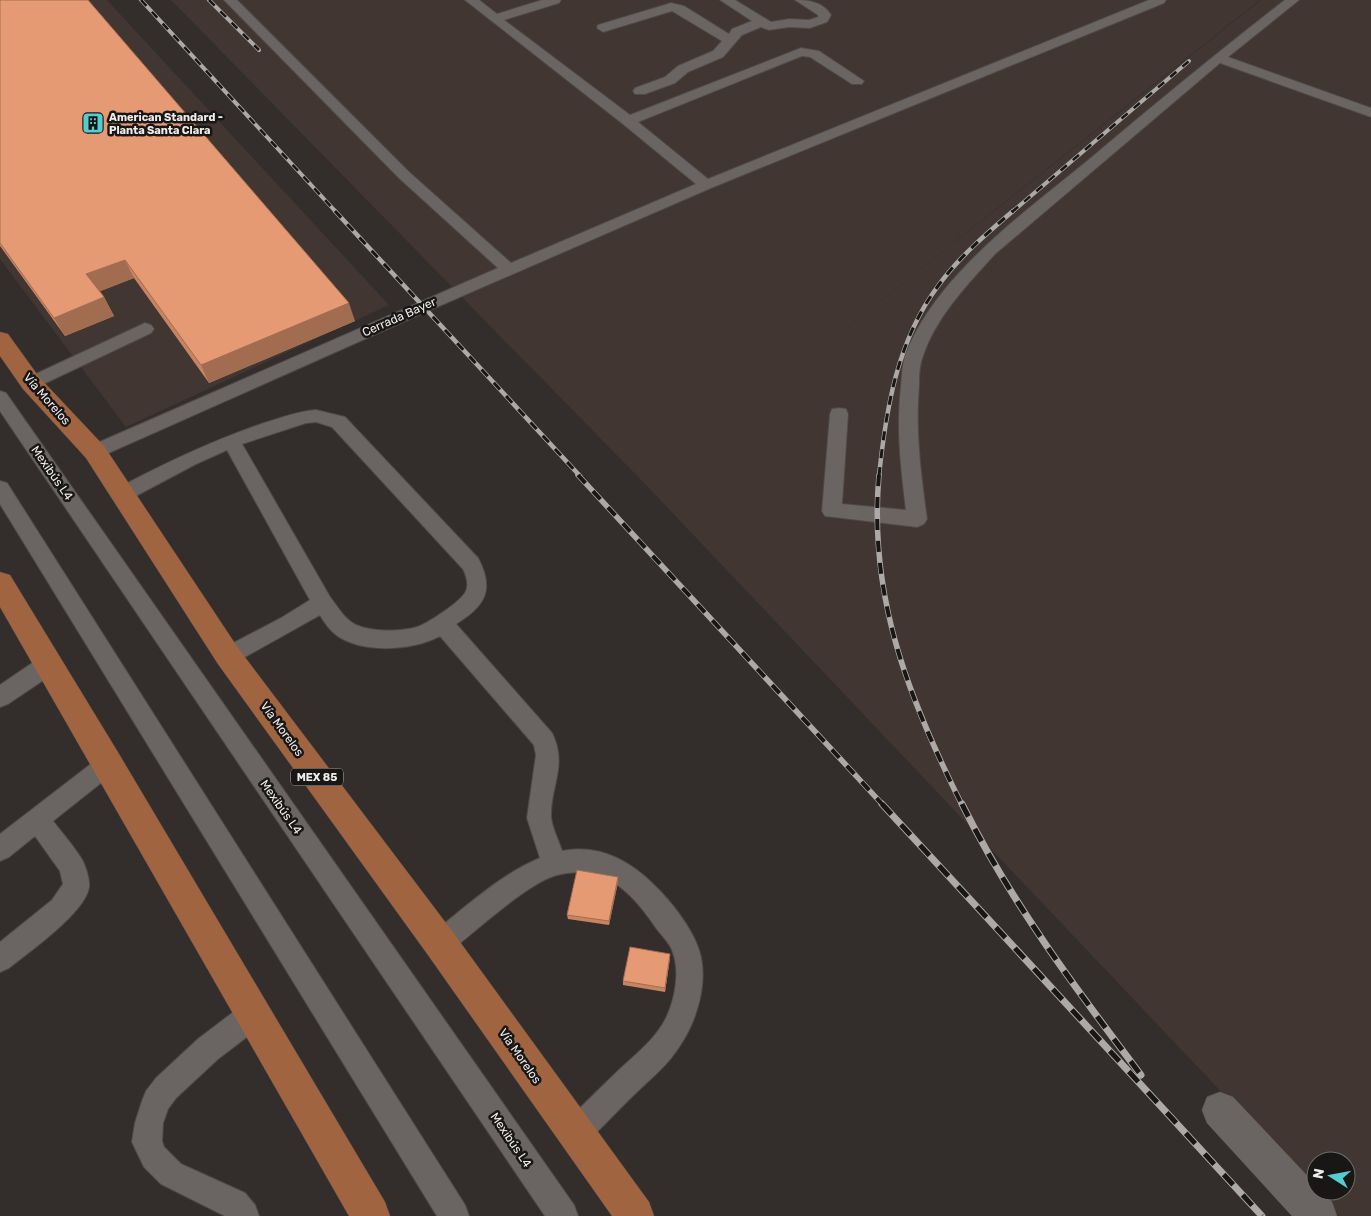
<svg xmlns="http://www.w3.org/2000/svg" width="1371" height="1216" font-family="Rubik,sans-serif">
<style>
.built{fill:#413631;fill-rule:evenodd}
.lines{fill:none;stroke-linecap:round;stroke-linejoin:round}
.service-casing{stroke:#4e4a47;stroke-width:2}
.minor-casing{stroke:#4e4a47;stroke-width:1}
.primary-casing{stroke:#4e4a47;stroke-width:1}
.service{fill:#6a6562;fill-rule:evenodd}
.minor{fill:#6a6562;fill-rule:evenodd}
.primary{fill:#a06440;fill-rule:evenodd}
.rail-far3-casing{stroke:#ada9a7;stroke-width:4}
.rail-far2-casing{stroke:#ada9a7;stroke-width:4.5}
.rail-far1-casing{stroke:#ada9a7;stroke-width:5.5}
.rail-casing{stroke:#ada9a7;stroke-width:7}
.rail-far3{stroke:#191716;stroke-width:2.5;stroke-dasharray:8;stroke-linecap:butt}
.rail-far2{stroke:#191716;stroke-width:3;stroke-dasharray:9;stroke-linecap:butt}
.rail-far1{stroke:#191716;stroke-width:4;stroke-dasharray:11;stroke-linecap:butt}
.rail{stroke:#191716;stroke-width:5;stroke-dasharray:14;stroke-linecap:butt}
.wall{fill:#c68463}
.shaded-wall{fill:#a16c50}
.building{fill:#e69a73;stroke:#a16c50}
.labels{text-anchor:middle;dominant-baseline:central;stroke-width:5;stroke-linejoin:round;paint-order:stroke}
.far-poi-label{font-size:11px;font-weight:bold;fill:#efecea;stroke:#191716;text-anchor:start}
.shield{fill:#191716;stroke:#afacaa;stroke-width:1}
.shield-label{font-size:11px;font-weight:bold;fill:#efecea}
.street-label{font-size:12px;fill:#efecea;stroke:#191716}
</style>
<rect width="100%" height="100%" fill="#332e2c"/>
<!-- built -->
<path class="built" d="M 0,0 L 107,0 L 389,305 L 126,427 L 0,259 Z
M 171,0 L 1260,0 L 788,374 L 1261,0 L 1371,0 L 1371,1216 L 1339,1216 L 646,485 ZM 1316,1161 L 1346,1161 L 1346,1191 L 1316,1191 Z"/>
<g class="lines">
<!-- service casing -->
<g class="service-casing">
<path id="service" d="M 224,0 L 237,0 L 409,172 L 511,263 L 696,184 L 623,124 L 465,0 L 479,0 L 497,14 L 542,0 L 561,0 L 559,3 L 504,20 L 630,115 L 801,48 L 819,51 L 864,81 L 862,84 L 852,84 L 810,57 L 802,56 L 638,122 L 708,179 L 1149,0 L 1166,0 L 1164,3 L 711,188 L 430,310 L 95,459 L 88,457 L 86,452 L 88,447 L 498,268 L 399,178 Z
M 720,0 L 735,0 L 771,22 L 789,19 L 809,20 L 818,17 L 818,15 L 795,0 C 809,0 823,2 831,15 L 827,22 L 810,28 L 789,27 L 769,30 L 761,27 L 742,35 L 723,57 L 688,72 L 675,83 L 645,94 L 635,94 L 633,91 L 635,88 L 665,77 L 678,66 L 713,51 L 722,41 L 672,11 L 603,32 L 597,28 L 598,25 L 671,3 L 684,6 L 729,34 L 732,29 L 752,21 Z
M 1285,0 L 1299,0 L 1228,57 L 1371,108 L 1371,117 L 1220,63 L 995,254 C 967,285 936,317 923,356 C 919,366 919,377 919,386 C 915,431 921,475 927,519 L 924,524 L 917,527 L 825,516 L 822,511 L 830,414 L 832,409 L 839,408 L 846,409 L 848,414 L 842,504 L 906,510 C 901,469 896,428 901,386 C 902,376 902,366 905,356 C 935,275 1027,211 1092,157 C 1155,104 1219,51 1285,0 Z
M 145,323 L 151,325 L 154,329 L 151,333 L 37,387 L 31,389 L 25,387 L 22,383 L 25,379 Z
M 0,391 L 6,393 L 574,1205 L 578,1216 L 545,1216 L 0,411 Z
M 316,410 L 345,417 L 478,558 C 495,590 485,606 456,624 L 552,733 C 568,766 550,786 551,817 C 552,828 559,841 562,851 C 598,844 629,860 654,885 C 670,900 692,928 699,950 C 709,981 697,1021 679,1047 C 669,1063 654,1076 640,1089 C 624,1104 608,1121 592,1137 L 585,1143 L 575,1147 L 565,1143 L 561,1133 L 565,1123 C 583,1105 601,1087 619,1070 C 636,1054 657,1038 667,1016 C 675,998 680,972 673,953 C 671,944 662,936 656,928 C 632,892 604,863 557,875 C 527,883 475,932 449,952 L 440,956 L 431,952 L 427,943 L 431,934 C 465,908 499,875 540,858 L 527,818 L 536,755 L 534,745 L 440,636 C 413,651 360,654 335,634 C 329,629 324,622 320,615 L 236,662 L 228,665 L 220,662 L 217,656 L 220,650 L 281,618 L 310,600 L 227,450 L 196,464 L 130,499 L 123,501 L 116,499 L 113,494 L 116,489 C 165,463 211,441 264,423 C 281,418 298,411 316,410 ZM 316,422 L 332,427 L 463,569 C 466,575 469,584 466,591 C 462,601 427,624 417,627 C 401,632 372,632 356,625 C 344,619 338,607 330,597 L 242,444 L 306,423 Z
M 0,481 L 7,483 L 465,1205 L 469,1216 L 437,1216 L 0,504 Z
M 49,655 L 57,657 L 60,664 L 57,671 L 8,704 L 0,707 L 0,685 L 41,657 Z
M 108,753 L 116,757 L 120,764 L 116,771 L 53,821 C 62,833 73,845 81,858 C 85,864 90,879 89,887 C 86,912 29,952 9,968 L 0,972 L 0,942 L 52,900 L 63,884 L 60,871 L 35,836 L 9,857 L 0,861 L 0,834 L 100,757 Z
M 254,1000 L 264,1004 L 268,1014 L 264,1024 L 218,1059 L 176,1098 L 168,1109 L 163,1123 L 162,1141 L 164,1147 L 181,1164 L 245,1193 L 255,1205 L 259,1216 L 225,1216 L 161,1184 L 144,1167 L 132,1142 L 135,1123 L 142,1101 L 146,1091 L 156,1078 L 198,1039 L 244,1004 Z"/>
</g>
<!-- minor casing -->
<g class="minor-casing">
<path id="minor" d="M 1220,1092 L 1233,1097 L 1316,1185 L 1316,1191 L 1321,1191 L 1332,1202 L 1337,1216 L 1292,1216 L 1207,1123 L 1202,1110 L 1207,1097 Z"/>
</g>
<!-- primary casing -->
<g class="primary-casing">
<path id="primary" d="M 0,332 L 8,334 L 39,377 L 104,446 L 238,648 L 452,931 L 649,1202 L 654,1216 L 612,1216 L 428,955 L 218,664 L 86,458 L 23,389 L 0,356 Z
M 0,572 L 10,575 L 119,754 L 385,1202 L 390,1216 L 349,1216 L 0,607 Z"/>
</g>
<!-- service -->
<use href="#service" class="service"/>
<!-- minor -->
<use href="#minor" class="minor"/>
<!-- primary -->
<use href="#primary" class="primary"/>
<!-- rail-far3 casing -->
<g class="rail-far3-casing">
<path id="rail-far3" d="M 141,0 L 336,212
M 209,0 L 259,50
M 1012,212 L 1189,61"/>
</g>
<!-- rail-far2 casing -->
<g class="rail-far2-casing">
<path id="rail-far2" d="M 335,211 L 580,476
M 879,476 C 886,409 897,341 938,286 C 959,257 986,234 1013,211"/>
</g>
<!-- rail-far1 casing -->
<g class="rail-far1-casing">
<path id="rail-far1" d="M 578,475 L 883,805
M 879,475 C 868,596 909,699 962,805"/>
</g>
<!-- rail casing -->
<g class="rail-casing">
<path id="rail" d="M 882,804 L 1262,1216
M 962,804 C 1010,901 1076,989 1141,1075"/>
</g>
<!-- rail-far3 -->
<use href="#rail-far3" class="rail-far3"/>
<!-- rail-far2 -->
<use href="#rail-far2" class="rail-far2"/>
<!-- rail-far1 -->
<use href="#rail-far1" class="rail-far1"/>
<!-- rail -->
<use href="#rail" class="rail"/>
</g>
<!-- wall -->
<path class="wall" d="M 0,0 L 355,321 L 209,383 L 134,278 L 100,291 L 104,297 L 114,316 L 65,336 L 0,246 Z
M 618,877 L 618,882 L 609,925 L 568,919 L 567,915 Z
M 670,954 L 670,958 L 665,992 L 623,985 L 623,981 Z"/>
<!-- shaded-wall -->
<path class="shaded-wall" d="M 125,260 L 134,278 L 96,293 L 86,274 Z
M 104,297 L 114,316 L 65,336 L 54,318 Z
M 349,303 L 355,321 L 209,383 L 201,365 Z
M 618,877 L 618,882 L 609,925 L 609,921 Z
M 670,954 L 670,958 L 665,992 L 665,988 Z"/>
<!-- building -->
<path class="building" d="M 0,0 L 88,0 L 349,303 L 201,365 L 125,260 L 86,274 L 104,297 L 54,318 L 0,243 Z
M 577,870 L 618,877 L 609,921 L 567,915 Z
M 630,947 L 670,954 L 665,988 L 623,981 Z"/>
<!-- icons -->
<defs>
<g id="building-square" transform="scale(1.125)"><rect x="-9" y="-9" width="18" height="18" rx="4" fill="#52cdd0" stroke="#191716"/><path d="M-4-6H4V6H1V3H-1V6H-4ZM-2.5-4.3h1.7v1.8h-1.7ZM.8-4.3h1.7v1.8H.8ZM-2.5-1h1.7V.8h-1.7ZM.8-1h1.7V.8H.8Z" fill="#111"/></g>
</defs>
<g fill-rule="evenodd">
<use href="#building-square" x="93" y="123"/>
</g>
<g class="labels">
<!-- far-poi labels -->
<g class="far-poi-label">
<text x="109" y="117">American Standard -<tspan x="109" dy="13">Planta Santa Clara</tspan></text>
</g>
<!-- shield labels -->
<rect class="shield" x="291" y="768.5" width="52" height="17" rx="4"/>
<g class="shield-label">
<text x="317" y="777">MEX 85</text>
</g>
<!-- street labels -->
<g class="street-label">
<text transform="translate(399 317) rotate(-24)">Cerrada Bayer</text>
<text transform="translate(47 399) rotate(49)">Vía Morelos</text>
<text transform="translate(52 473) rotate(55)">Mexibús L4</text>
<text transform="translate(282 729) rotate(54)">Vía Morelos</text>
<text transform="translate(281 807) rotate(55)">Mexibús L4</text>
<text transform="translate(520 1056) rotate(55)">Vía Morelos</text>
<text transform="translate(511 1140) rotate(56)">Mexibús L4</text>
</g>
</g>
<!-- north arrow -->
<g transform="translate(1331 1176) rotate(281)"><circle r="24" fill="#191716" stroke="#6f6c6b"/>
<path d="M0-4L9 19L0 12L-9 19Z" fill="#52cdd0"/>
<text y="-8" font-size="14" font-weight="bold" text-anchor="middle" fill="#efecea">N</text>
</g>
</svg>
